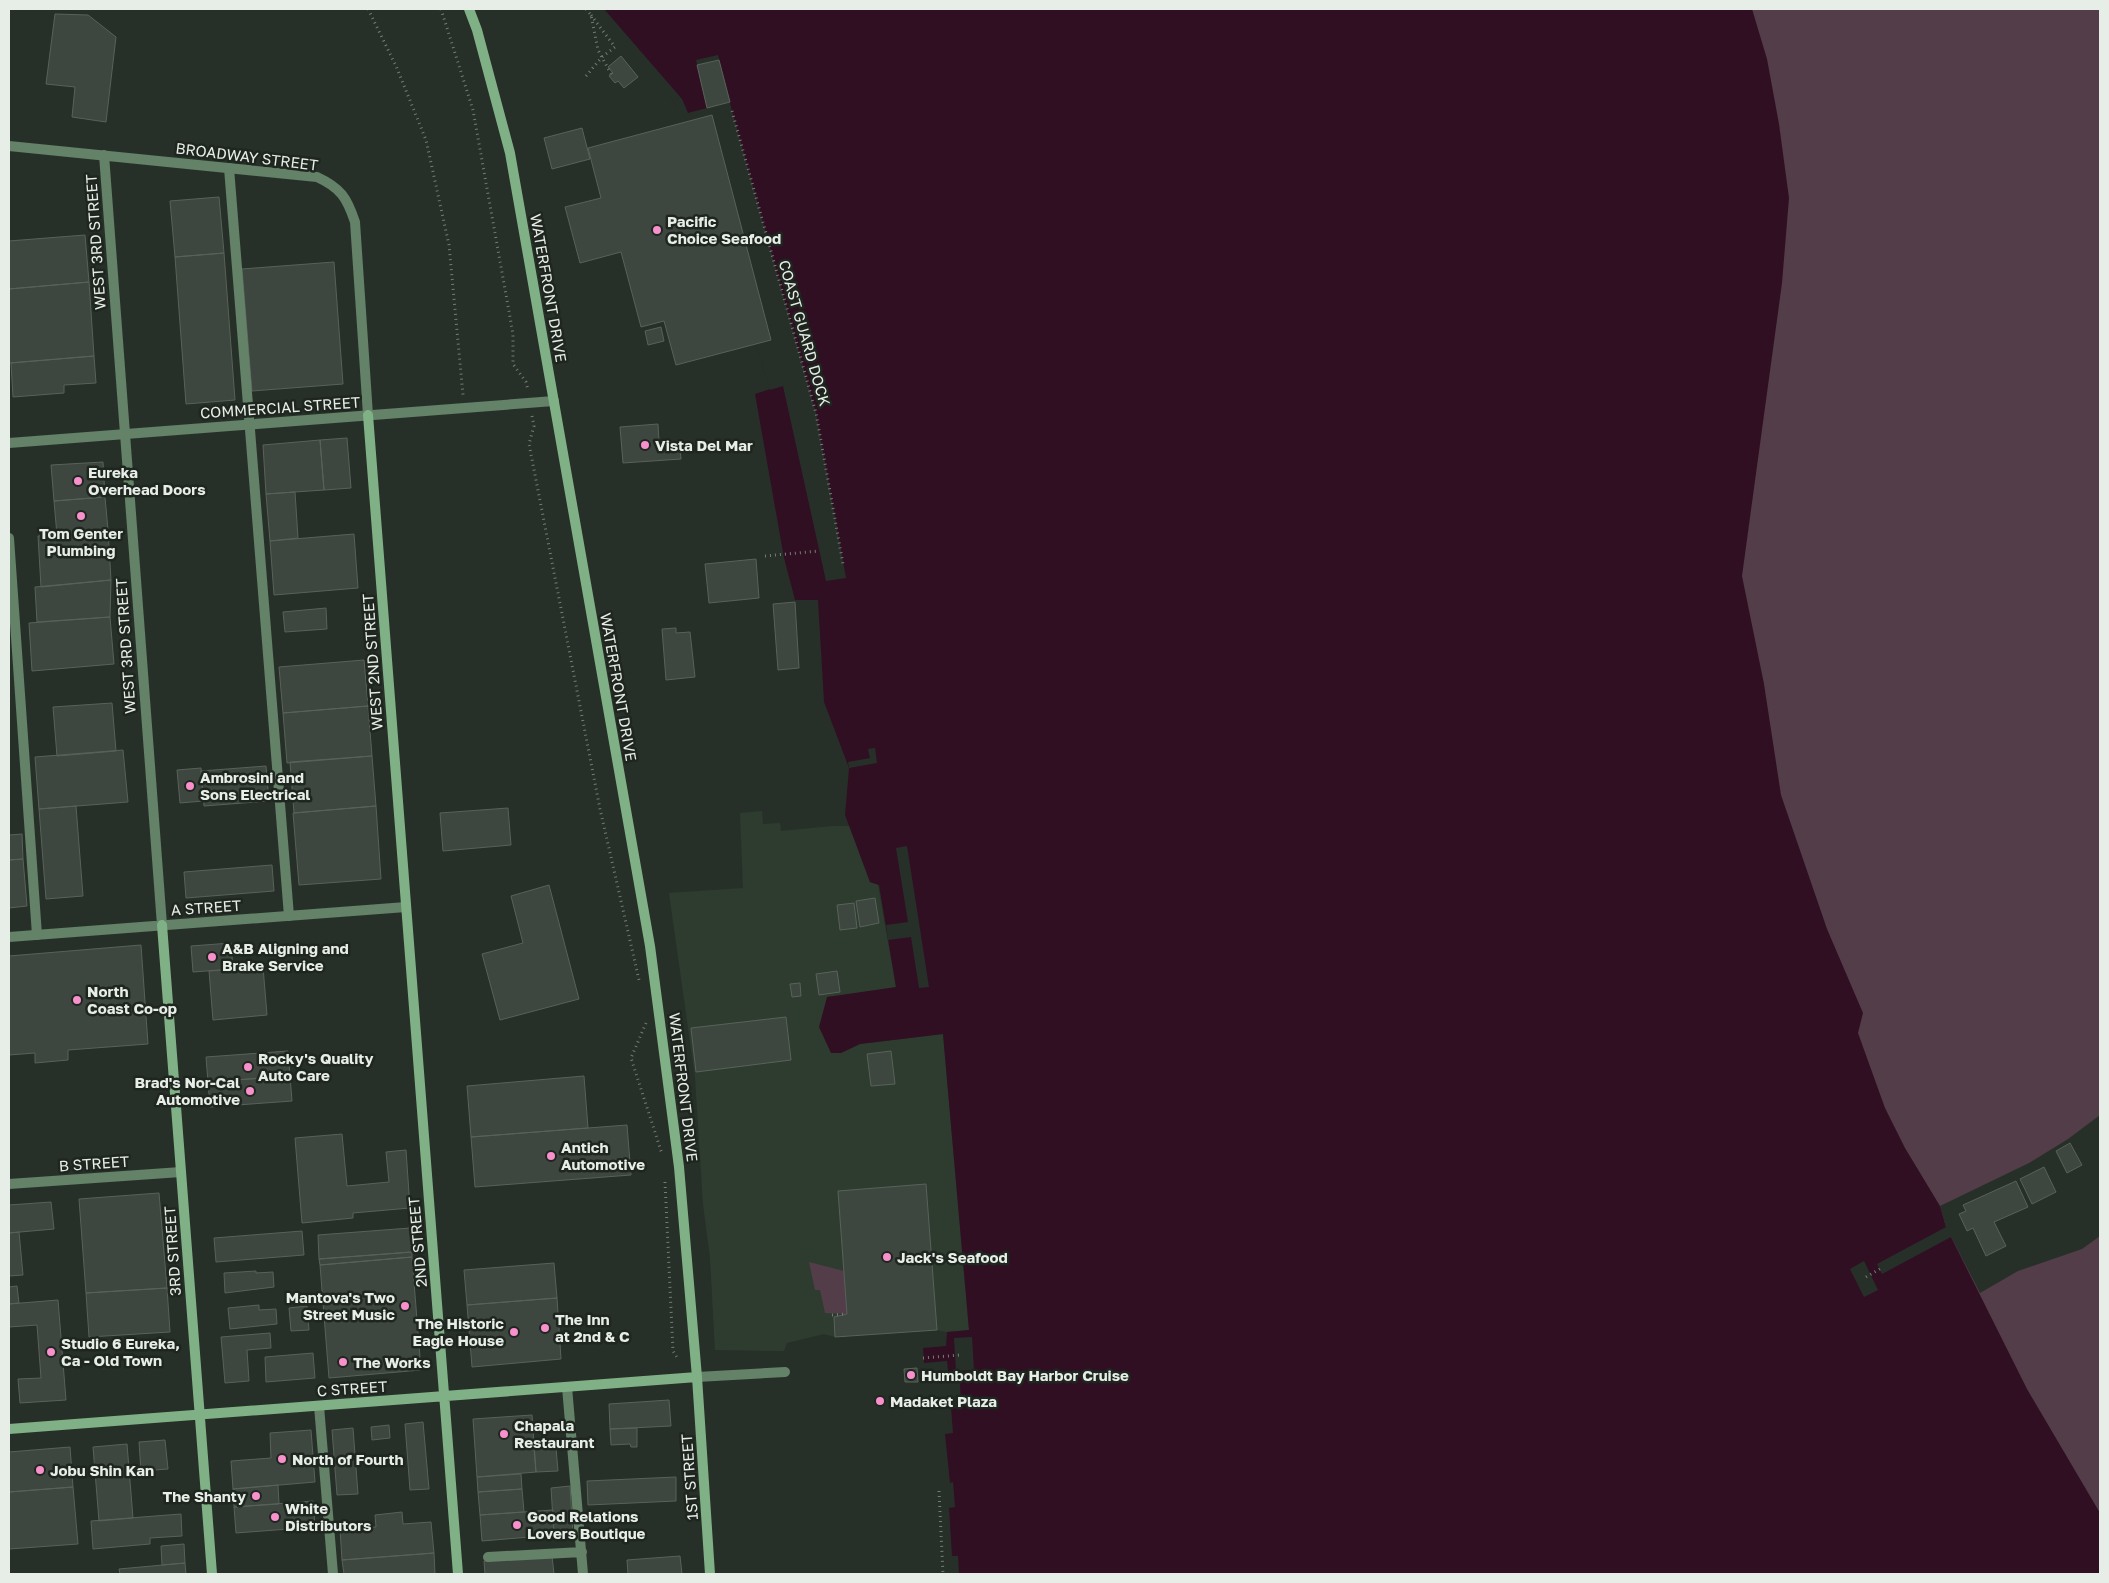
<svg xmlns="http://www.w3.org/2000/svg" width="2109" height="1583" font-family="'Golos Text',sans-serif">
<style>
.built{fill:#2e3c30}
.green{fill:#533d49}
.water{fill:#300f23}
.pier{fill:#273028}
.building{fill:#3e473f;stroke:#586259}
.lines{fill:none;stroke-linecap:round;stroke-linejoin:round}
.path{stroke:#757c75;stroke-width:3;stroke-dasharray:1 4;stroke-linecap:butt}
.lane{stroke:#638267;stroke-width:10}
.street{stroke:#638267;stroke-width:10}
.secondary{stroke:#80b186;stroke-width:10}
.poi-dot{fill:#f890cb;stroke:#1e261f;stroke-width:2}
.labels{text-anchor:middle;dominant-baseline:central;stroke-width:5;stroke-linejoin:round;paint-order:stroke}
.street-label{font-size:15px;fill:#e7ede7;stroke:#1e261f}
.poi-label{font-size:15px;font-weight:bold;fill:#e7ede7;stroke:#1e261f;text-anchor:start}
</style>
<rect width="100%" height="100%" fill="#273028"/>
<!-- built -->
<path class="built" d="M 762,811 L 763,824 L 780,823 L 781,831 L 833,826 L 850,826 L 870,882 L 878,885 L 896,988 L 827,997 L 841,1053 L 860,1044 L 943,1034 L 969,1330 L 947,1332 L 937,1330 L 835,1337 L 824,1334 L 787,1343 L 784,1351 L 715,1350 L 710,1257 L 703,1204 L 695,1077 L 669,893 L 743,888 L 740,813 Z"/>
<!-- green -->
<path class="green" d="M 1472,9 L 2100,9 L 2100,1115 L 2068,1139 L 2029,1163 L 1940,1206 L 1946,1227 L 1980,1293 L 2018,1271 L 2082,1249 L 2100,1236 L 2100,1574 L 2009,1446 Z
M 809,1262 L 844,1271 L 847,1314 L 825,1313 L 820,1290 L 815,1290 Z"/>
<!-- water -->
<path class="water" d="M 597,9 L 1752,9 L 1767,59 L 1779,124 L 1789,198 L 1782,283 L 1742,576 L 1764,684 L 1781,795 L 1827,929 L 1863,1013 L 1858,1033 L 1885,1108 L 1905,1148 L 1940,1206 L 1946,1227 L 2027,1389 L 2100,1513 L 2100,1574 L 959,1574 L 958,1556 L 952,1556 L 949,1508 L 955,1507 L 953,1482 L 950,1483 L 945,1434 L 953,1433 L 951,1408 L 961,1408 L 960,1382 L 949,1382 L 947,1361 L 924,1363 L 923,1348 L 946,1346 L 947,1332 L 969,1330 L 943,1034 L 860,1044 L 841,1053 L 831,1053 L 819,1027 L 827,997 L 896,987 L 879,885 L 870,882 L 845,815 L 849,768 L 824,702 L 818,600 L 795,600 L 784,558 L 755,394 L 770,389 L 684,114 Z"/>
<!-- pier -->
<path class="pier" d="M 594,9 L 604,9 L 682,99 L 688,113 L 707,108 L 696,60 L 718,55 L 732,111 L 816,413 L 846,578 L 826,581 L 783,386 L 770,390 L 684,115 L 681,115 L 678,107 Z
M 875,748 L 877,763 L 849,768 L 848,762 L 870,758 L 868,749 Z
M 907,846 L 929,987 L 919,988 L 911,937 L 888,940 L 886,925 L 908,922 L 896,848 Z
M 1945,1214 L 1954,1238 L 1951,1237 L 1882,1274 L 1877,1264 L 1946,1227 L 1943,1216 Z
M 1864,1261 L 1878,1290 L 1864,1297 L 1850,1269 Z
M 972,1337 L 974,1370 L 956,1371 L 954,1338 Z"/>
<!-- building -->
<path class="building" d="M 55,14 L 88,15 L 116,37 L 106,122 L 72,117 L 75,87 L 46,84 Z
M 621,56 L 638,77 L 624,88 L 618,81 L 615,83 L 609,76 L 613,73 L 608,67 Z
M 719,60 L 730,102 L 707,108 L 697,65 Z
M 712,115 L 771,340 L 676,365 L 664,321 L 641,327 L 621,252 L 580,263 L 565,207 L 601,198 L 588,148 Z
M 582,128 L 590,159 L 552,169 L 544,138 Z
M 219,197 L 224,253 L 175,257 L 170,201 Z
M 85,235 L 89,282 L 9,289 L 9,241 Z
M 224,253 L 235,400 L 186,404 L 175,257 Z
M 334,262 L 343,384 L 252,391 L 242,269 Z
M 89,282 L 94,356 L 9,363 L 9,289 Z
M 661,327 L 664,341 L 648,345 L 645,331 Z
M 94,356 L 96,383 L 64,385 L 64,393 L 13,397 L 11,363 Z
M 658,424 L 659,442 L 668,441 L 669,449 L 680,448 L 681,459 L 623,463 L 620,427 Z
M 347,438 L 351,488 L 324,490 L 320,440 Z
M 320,440 L 324,490 L 266,494 L 263,445 Z
M 103,462 L 105,497 L 54,501 L 51,465 Z
M 295,492 L 298,538 L 270,541 L 266,494 Z
M 105,497 L 108,530 L 57,535 L 54,501 Z
M 108,530 L 111,580 L 41,587 L 38,536 Z
M 354,534 L 358,588 L 274,595 L 270,541 Z
M 756,559 L 759,598 L 709,603 L 705,564 Z
M 111,580 L 110,617 L 37,622 L 35,587 Z
M 795,602 L 799,668 L 778,670 L 773,604 Z
M 326,608 L 327,629 L 285,632 L 283,612 Z
M 110,617 L 114,664 L 32,671 L 29,623 Z
M 676,628 L 676,633 L 690,632 L 695,677 L 666,680 L 662,629 Z
M 364,660 L 368,706 L 283,713 L 279,667 Z
M 112,703 L 116,751 L 57,756 L 53,707 Z
M 368,706 L 372,756 L 287,763 L 283,713 Z
M 123,750 L 128,802 L 39,809 L 35,757 Z
M 372,756 L 376,806 L 294,813 L 290,762 Z
M 266,766 L 269,801 L 204,806 L 201,771 Z
M 201,768 L 203,801 L 180,803 L 177,770 Z
M 76,806 L 83,896 L 46,899 L 39,809 Z
M 376,806 L 381,879 L 299,885 L 293,813 Z
M 508,808 L 511,845 L 443,851 L 440,813 Z
M 22,834 L 23,859 L 9,860 L 9,835 Z
M 23,859 L 27,906 L 9,908 L 9,860 Z
M 272,865 L 274,891 L 186,898 L 184,872 Z
M 549,885 L 579,999 L 500,1020 L 482,954 L 523,943 L 511,896 Z
M 875,898 L 879,923 L 860,927 L 856,901 Z
M 854,903 L 857,928 L 840,930 L 837,905 Z
M 231,943 L 233,969 L 193,972 L 191,946 Z
M 141,945 L 148,1044 L 68,1050 L 68,1060 L 35,1063 L 35,1053 L 9,1055 L 9,956 Z
M 263,967 L 267,1015 L 213,1020 L 209,971 Z
M 837,971 L 840,992 L 819,995 L 816,974 Z
M 800,983 L 801,996 L 792,997 L 790,984 Z
M 786,1017 L 791,1060 L 696,1072 L 691,1028 Z
M 288,1051 L 290,1076 L 208,1082 L 206,1057 Z
M 891,1051 L 895,1084 L 871,1086 L 867,1054 Z
M 290,1076 L 292,1101 L 210,1107 L 208,1082 Z
M 584,1076 L 588,1128 L 471,1137 L 467,1086 Z
M 627,1125 L 631,1175 L 475,1187 L 471,1137 Z
M 342,1134 L 347,1186 L 389,1182 L 386,1152 L 406,1150 L 410,1208 L 353,1213 L 353,1218 L 302,1223 L 295,1138 Z
M 2070,1143 L 2082,1165 L 2067,1173 L 2056,1151 Z
M 2044,1167 L 2056,1192 L 2032,1204 L 2020,1179 Z
M 2016,1181 L 2028,1207 L 1994,1222 L 2006,1246 L 1986,1256 L 1973,1228 L 1967,1231 L 1959,1214 L 1966,1211 L 1963,1205 Z
M 926,1184 L 937,1330 L 835,1337 L 834,1317 L 847,1314 L 838,1191 Z
M 159,1193 L 167,1288 L 86,1293 L 79,1199 Z
M 51,1202 L 54,1229 L 9,1233 L 9,1205 Z
M 410,1228 L 412,1252 L 319,1259 L 318,1235 Z
M 302,1231 L 304,1255 L 216,1262 L 214,1238 Z
M 19,1232 L 23,1275 L 9,1276 L 9,1233 Z
M 412,1252 L 412,1257 L 320,1265 L 319,1259 Z
M 412,1257 L 421,1370 L 329,1378 L 320,1265 Z
M 554,1263 L 557,1298 L 467,1305 L 464,1270 Z
M 256,1271 L 256,1273 L 273,1272 L 274,1287 L 225,1293 L 224,1273 Z
M 17,1286 L 19,1303 L 9,1304 L 9,1287 Z
M 167,1288 L 170,1332 L 89,1337 L 86,1293 Z
M 557,1298 L 561,1359 L 472,1367 L 467,1305 Z
M 58,1300 L 66,1400 L 20,1403 L 18,1379 L 41,1378 L 37,1325 L 9,1327 L 9,1304 Z
M 259,1305 L 259,1310 L 276,1309 L 277,1324 L 230,1329 L 228,1308 Z
M 307,1306 L 309,1330 L 291,1331 L 289,1308 Z
M 270,1333 L 271,1348 L 247,1350 L 249,1381 L 225,1383 L 221,1337 Z
M 313,1353 L 315,1378 L 266,1382 L 265,1357 Z
M 917,1368 L 918,1382 L 905,1382 L 904,1369 Z
M 669,1400 L 671,1426 L 610,1429 L 609,1404 Z
M 532,1415 L 536,1472 L 477,1477 L 473,1419 Z
M 423,1422 L 429,1489 L 410,1490 L 405,1424 Z
M 389,1425 L 390,1438 L 372,1440 L 371,1427 Z
M 353,1428 L 358,1494 L 337,1495 L 332,1430 Z
M 637,1428 L 637,1447 L 631,1447 L 630,1444 L 611,1445 L 610,1429 Z
M 311,1430 L 315,1482 L 233,1489 L 231,1461 L 271,1458 L 270,1433 Z
M 165,1440 L 168,1469 L 141,1471 L 139,1442 Z
M 127,1444 L 133,1518 L 99,1521 L 93,1447 Z
M 70,1447 L 73,1487 L 9,1492 L 9,1452 Z
M 556,1448 L 558,1471 L 536,1472 L 534,1449 Z
M 521,1474 L 522,1489 L 478,1492 L 477,1477 Z
M 676,1477 L 676,1501 L 588,1505 L 587,1481 Z
M 278,1485 L 279,1504 L 234,1507 L 233,1489 Z
M 570,1486 L 573,1534 L 554,1535 L 551,1488 Z
M 73,1487 L 78,1544 L 9,1549 L 9,1492 Z
M 522,1489 L 524,1512 L 480,1515 L 478,1492 Z
M 313,1501 L 315,1527 L 236,1533 L 234,1507 Z
M 553,1510 L 554,1535 L 482,1541 L 480,1515 Z
M 402,1512 L 403,1524 L 431,1522 L 434,1553 L 342,1560 L 340,1529 L 376,1527 L 375,1515 Z
M 181,1514 L 182,1536 L 150,1538 L 150,1544 L 93,1549 L 91,1521 Z
M 184,1544 L 185,1563 L 162,1565 L 161,1546 Z
M 434,1553 L 435,1574 L 344,1574 L 342,1560 Z
M 552,1556 L 554,1574 L 485,1574 L 484,1561 Z
M 680,1556 L 682,1574 L 628,1574 L 627,1560 Z
M 185,1563 L 186,1574 L 120,1574 L 119,1569 Z"/>
<g class="lines">
<!-- path -->
<path class="path" d="M 368,9 L 396,66 L 426,140 L 449,245 L 463,395
M 441,9 L 473,110 L 513,334 L 513,364 L 526,382 L 528,390
M 586,9 L 591,15 L 598,50 L 611,74
M 586,76 L 602,57 L 615,47 L 591,15
M 732,111 L 816,413 L 843,564
M 532,416 L 534,426 L 529,444 L 600,809 L 639,980
M 765,556 L 819,551
M 646,1023 L 631,1058 L 662,1154
M 665,1182 L 673,1351 L 678,1359
M 1866,1277 L 1880,1269
M 832,1315 L 847,1314
M 923,1358 L 960,1355
M 939,1491 L 943,1574"/>
<!-- lane -->
<path class="lane" d="M 229,168 L 289,916
M 9,538 L 37,935
M 567,1387 L 583,1574
M 319,1406 L 333,1574
M 488,1557 L 582,1552"/>
<!-- street -->
<path class="street" d="M 9,146 L 317,177 C 341,188 347,198 355,222 L 368,415
M 104,155 L 162,925
M 9,443 L 554,401
M 9,937 L 406,907
M 9,1184 L 181,1172
M 697,1377 L 785,1372"/>
<!-- secondary -->
<path class="secondary" d="M 469,9 L 477,30 L 510,153 L 650,946 L 679,1167 L 697,1377 L 710,1574
M 368,415 L 458,1574
M 162,925 L 212,1574
M 9,1429 L 697,1377"/>
</g>
<!-- markers -->
<g class="poi-dot">
<circle cx="657" cy="230" r="5"/>
<circle cx="645" cy="445" r="5"/>
<circle cx="78" cy="481" r="5"/>
<circle cx="81" cy="516" r="5"/>
<circle cx="190" cy="786" r="5"/>
<circle cx="212" cy="957" r="5"/>
<circle cx="77" cy="1000" r="5"/>
<circle cx="248" cy="1067" r="5"/>
<circle cx="250" cy="1091" r="5"/>
<circle cx="551" cy="1156" r="5"/>
<circle cx="887" cy="1257" r="5"/>
<circle cx="405" cy="1306" r="5"/>
<circle cx="545" cy="1328" r="5"/>
<circle cx="514" cy="1332" r="5"/>
<circle cx="51" cy="1352" r="5"/>
<circle cx="343" cy="1362" r="5"/>
<circle cx="911" cy="1375" r="5"/>
<circle cx="880" cy="1401" r="5"/>
<circle cx="504" cy="1434" r="5"/>
<circle cx="282" cy="1459" r="5"/>
<circle cx="40" cy="1470" r="5"/>
<circle cx="256" cy="1496" r="5"/>
<circle cx="275" cy="1517" r="5"/>
<circle cx="517" cy="1525" r="5"/>
</g>
<g class="labels">
<!-- street labels -->
<g class="street-label">
<text transform="translate(247 156) rotate(7)">BROADWAY STREET</text>
<text transform="translate(95 242) rotate(-94)">WEST 3RD STREET</text>
<text transform="translate(549 288) rotate(80)">WATERFRONT DRIVE</text>
<text transform="translate(805 333) rotate(74)">COAST GUARD DOCK</text>
<text transform="translate(280 407) rotate(-4)">COMMERCIAL STREET</text>
<text transform="translate(125 646) rotate(-94)">WEST 3RD STREET</text>
<text transform="translate(372 662) rotate(-94)">WEST 2ND STREET</text>
<text transform="translate(619 687) rotate(80)">WATERFRONT DRIVE</text>
<text transform="translate(206 907) rotate(-4)">A STREET</text>
<text transform="translate(684 1087) rotate(83)">WATERFRONT DRIVE</text>
<text transform="translate(94 1163) rotate(-4)">B STREET</text>
<text transform="translate(417 1242) rotate(-95)">2ND STREET</text>
<text transform="translate(172 1251) rotate(-94)">3RD STREET</text>
<text transform="translate(352 1388) rotate(-4)">C STREET</text>
<text transform="translate(689 1477) rotate(-94)">1ST STREET</text>
</g>
<!-- poi labels -->
<g class="poi-label">
<text x="667" y="221">Pacific<tspan x="667" dy="17">Choice Seafood</tspan></text>
<text x="655" y="445">Vista Del Mar</text>
<text x="88" y="472">Eureka<tspan x="88" dy="17">Overhead Doors</tspan></text>
<text x="81" y="533" text-anchor="middle">Tom Genter<tspan x="81" dy="17">Plumbing</tspan></text>
<text x="200" y="777">Ambrosini and<tspan x="200" dy="17">Sons Electrical</tspan></text>
<text x="222" y="948">A&amp;B Aligning and<tspan x="222" dy="17">Brake Service</tspan></text>
<text x="87" y="991">North<tspan x="87" dy="17">Coast Co-op</tspan></text>
<text x="258" y="1058">Rocky's Quality<tspan x="258" dy="17">Auto Care</tspan></text>
<text x="240" y="1082" text-anchor="end">Brad's Nor-Cal<tspan x="240" dy="17">Automotive</tspan></text>
<text x="561" y="1147">Antich<tspan x="561" dy="17">Automotive</tspan></text>
<text x="897" y="1257">Jack's Seafood</text>
<text x="395" y="1297" text-anchor="end">Mantova's Two<tspan x="395" dy="17">Street Music</tspan></text>
<text x="555" y="1319">The Inn<tspan x="555" dy="17">at 2nd &amp; C</tspan></text>
<text x="504" y="1323" text-anchor="end">The Historic<tspan x="504" dy="17">Eagle House</tspan></text>
<text x="61" y="1343">Studio 6 Eureka,<tspan x="61" dy="17">Ca - Old Town</tspan></text>
<text x="353" y="1362">The Works</text>
<text x="921" y="1375">Humboldt Bay Harbor Cruise</text>
<text x="890" y="1401">Madaket Plaza</text>
<text x="514" y="1425">Chapala<tspan x="514" dy="17">Restaurant</tspan></text>
<text x="292" y="1459">North of Fourth</text>
<text x="50" y="1470">Jobu Shin Kan</text>
<text x="246" y="1496" text-anchor="end">The Shanty</text>
<text x="285" y="1508">White<tspan x="285" dy="17">Distributors</tspan></text>
<text x="527" y="1516">Good Relations<tspan x="527" dy="17">Lovers Boutique</tspan></text>
</g>
</g>
<!-- border -->
<rect width="2109" height="1583" fill="none" stroke="#e7ede7" stroke-width="20"/>
</svg>
